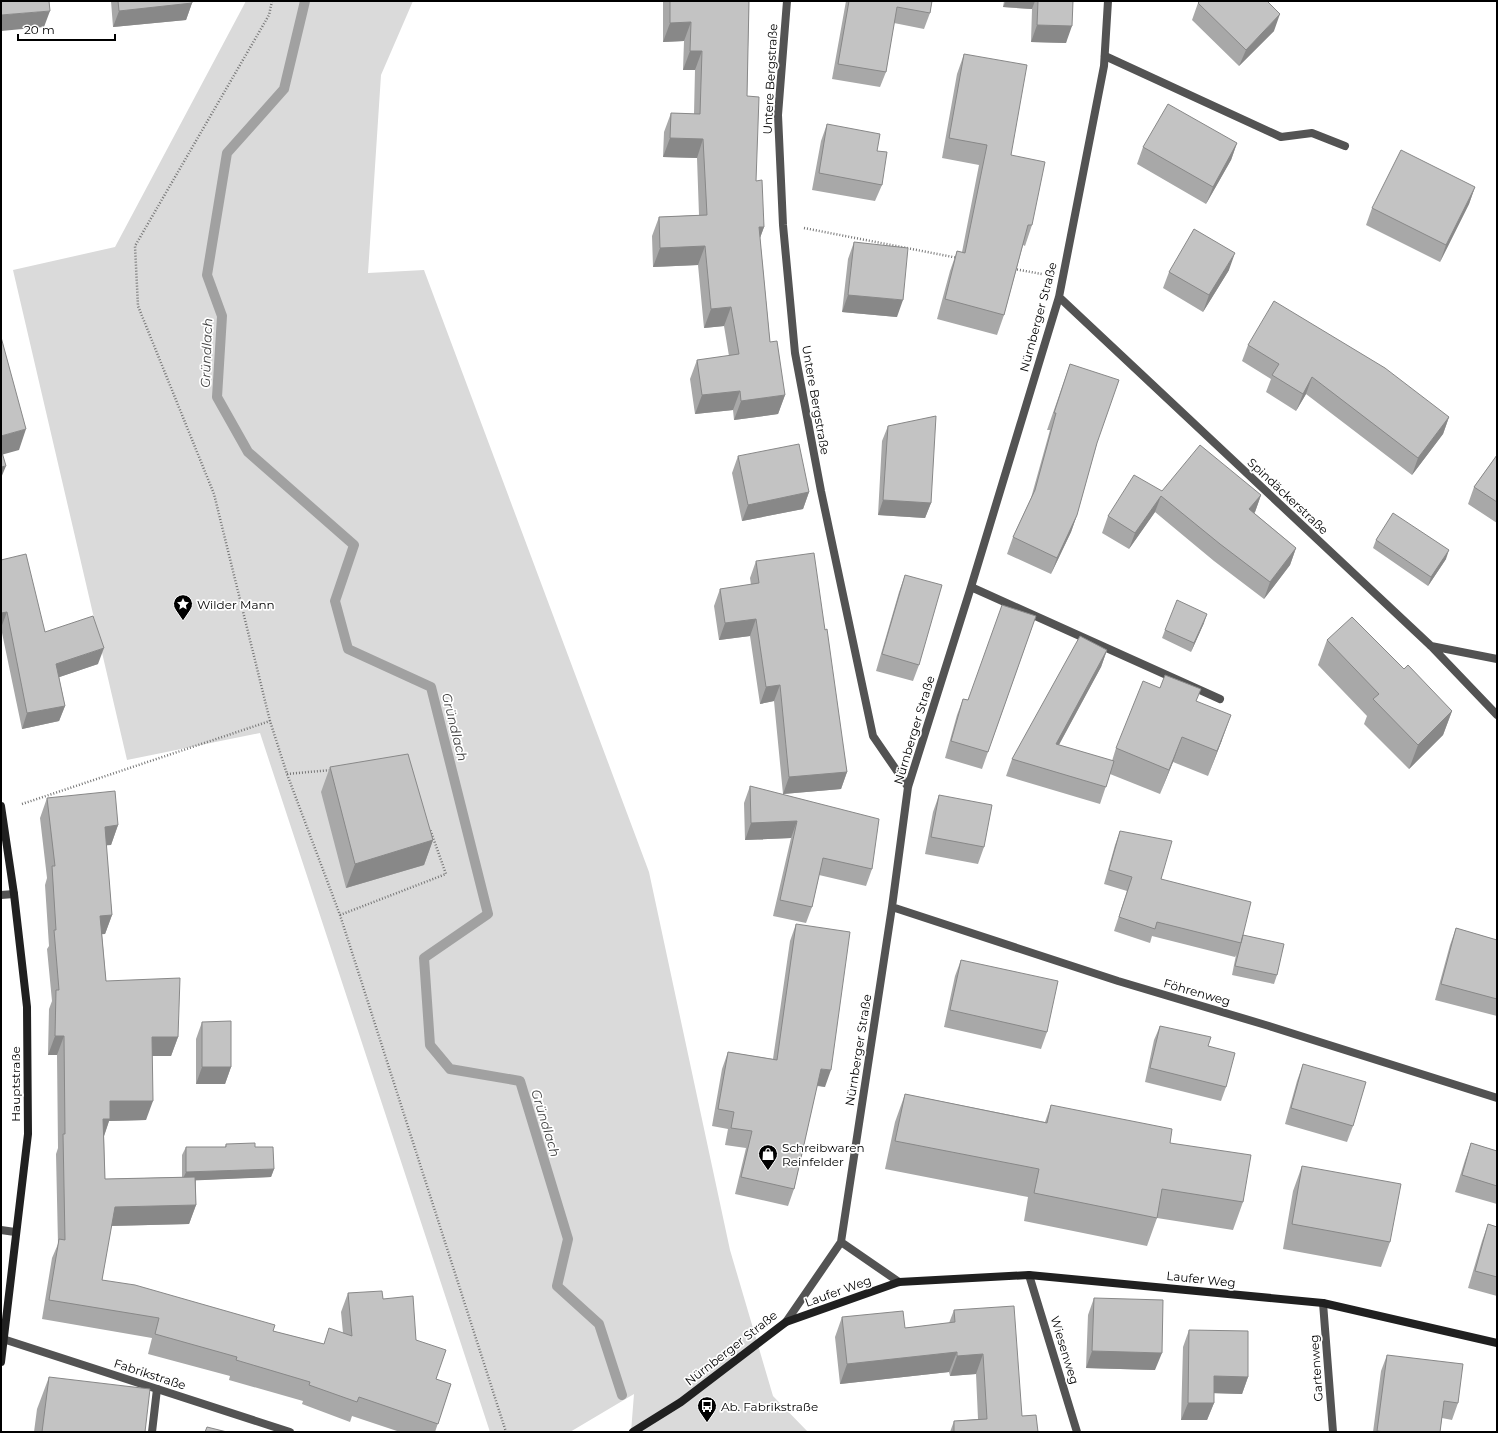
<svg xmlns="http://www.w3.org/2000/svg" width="1498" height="1433" font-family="Montserrat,sans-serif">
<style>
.green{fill:#dadada}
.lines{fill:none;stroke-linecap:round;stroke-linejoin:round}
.stream{stroke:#a1a1a1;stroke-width:10}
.path{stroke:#757575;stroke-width:2.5;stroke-dasharray:1 2;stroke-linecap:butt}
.lane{stroke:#535353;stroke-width:8}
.street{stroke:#535353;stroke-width:8}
.secondary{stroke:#202020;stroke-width:8}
.wall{fill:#a8a8a8}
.shaded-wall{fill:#888}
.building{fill:#c3c3c3;stroke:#888}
.labels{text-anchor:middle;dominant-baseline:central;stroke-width:3.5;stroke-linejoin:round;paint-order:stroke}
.street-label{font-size:12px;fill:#000;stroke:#fff}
.poi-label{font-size:12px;fill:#000;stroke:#fff;text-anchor:start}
.water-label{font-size:13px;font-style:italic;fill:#424242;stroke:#fff}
</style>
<rect width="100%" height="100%" fill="#fff"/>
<!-- green -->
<path class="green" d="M 246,1 L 413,1 L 381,75 L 368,273 L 424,270 L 649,872 L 730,1250 L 773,1396 L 808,1432 L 631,1432 L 634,1394 L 570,1432 L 490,1432 L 260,733 L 127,760 L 13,270 L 115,247 Z"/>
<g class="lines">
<!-- stream -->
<path class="stream" d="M 305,1 L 284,89 L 227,153 L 207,275 L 222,316 L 217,397 L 248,452 L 354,545 L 335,601 L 348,649 L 431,687 L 488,914 L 424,958 L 430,1045 L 450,1069 L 520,1081 L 568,1239 L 557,1286 L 599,1324 L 622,1395"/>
<!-- path -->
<path class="path" d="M 272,1 L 269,15 L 135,246 L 138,306 L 214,494 L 270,721 L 287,774 L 340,915 L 506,1432
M 804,228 L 958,258
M 1014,269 L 1042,274
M 287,774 L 331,770
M 22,804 L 270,721
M 340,915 L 446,874 L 430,829"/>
<!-- lane -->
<path class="lane" d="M 1105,56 L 1281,137 L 1312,133 L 1345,146
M 1,895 L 14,894
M 1,1230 L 15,1232
M 1323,1303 L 1333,1432
M 152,1432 L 157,1389"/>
<!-- street -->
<path class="street" d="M 787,1 L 778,115 L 783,225 L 795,353 L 821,491 L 873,736 L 908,787
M 1059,297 L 1431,646 L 1497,715
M 971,587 L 1220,699
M 1431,646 L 1497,659
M 892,907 L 1118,981 L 1269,1026 L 1497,1098
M 841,1242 L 899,1282
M 1029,1275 L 1077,1432
M 786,1322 L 841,1242 L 892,907 L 908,787 L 971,587 L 1059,297 L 1104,66 L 1108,1
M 3,1339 L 290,1432"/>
<!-- secondary -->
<path class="secondary" d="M 1,806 L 14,894 L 27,1007 L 28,1134 L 1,1362
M 633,1432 L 681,1402 L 786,1322 L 899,1282 L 1029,1275 L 1323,1303 L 1497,1343"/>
</g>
<!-- wall -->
<path class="wall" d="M 111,1 L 192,1 L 192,3 L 186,20 L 113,27 Z
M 663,1 L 749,1 L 747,96 L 756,181 L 764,227 L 760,238 L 770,342 L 785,395 L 778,414 L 734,420 L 733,410 L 695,414 L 690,379 L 697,360 L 729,356 L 724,326 L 704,328 L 698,265 L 653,267 L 652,236 L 659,217 L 699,215 L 697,158 L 663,157 L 664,132 L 671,113 L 694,114 L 695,70 L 683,70 L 684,41 L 663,42 Z
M 846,1 L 932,1 L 930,13 L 924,29 L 894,23 L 886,72 L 880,87 L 832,79 Z
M 1004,1 L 1073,1 L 1066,43 L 1031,42 L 1032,9 L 1003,7 Z
M 1198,3 L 1274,31 L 1239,66 L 1192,20 Z
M 964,54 L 1011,155 L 1032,225 L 1025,246 L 1023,245 L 1004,315 L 997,335 L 937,319 L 950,271 L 957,251 L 962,252 L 979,165 L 942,158 L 957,74 Z
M 827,124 L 877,151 L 882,185 L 875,201 L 812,190 L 821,141 Z
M 1237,143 L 1231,160 L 1206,204 L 1137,164 L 1143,147 Z
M 1475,187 L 1469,204 L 1440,262 L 1366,225 L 1372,208 Z
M 854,242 L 897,317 L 842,312 L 848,259 Z
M 1229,270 L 1203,312 L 1163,288 L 1169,272 Z
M 1248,345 L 1449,417 L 1443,434 L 1412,475 L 1306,394 L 1296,411 L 1266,392 L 1271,379 L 1242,361 Z
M 1070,364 L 1097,443 L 1077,515 L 1071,532 L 1051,574 L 1007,554 L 1013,537 L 1031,498 L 1050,430 L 1047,430 Z
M 888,426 L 931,503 L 925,518 L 878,515 L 882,441 Z
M 1497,455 L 1497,523 L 1468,504 L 1474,487 Z
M 738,456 L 809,492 L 803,509 L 742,521 L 732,473 Z
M 1162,491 L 1261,495 L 1255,512 L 1254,513 L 1296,548 L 1290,565 L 1264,599 L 1214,561 L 1155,512 L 1129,549 L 1102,533 L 1108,516 Z
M 1376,540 L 1446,559 L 1428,586 L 1373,548 Z
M 1,560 L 45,632 L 98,664 L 59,677 L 65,706 L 59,721 L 22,729 L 1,628 Z
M 756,561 L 825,630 L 847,772 L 841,789 L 783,794 L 774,701 L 760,704 L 750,636 L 719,640 L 714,606 L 720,589 L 751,585 L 750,578 Z
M 905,575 L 919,665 L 913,681 L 876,671 L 899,592 Z
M 1036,616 L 982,769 L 945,758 L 957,715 L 963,699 L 968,700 Z
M 1204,623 L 1191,652 L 1162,638 L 1165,630 Z
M 1327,640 L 1404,669 L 1452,711 L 1443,735 L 1409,769 L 1364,724 L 1367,716 L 1318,665 Z
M 1107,650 L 1101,667 L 1059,745 L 1112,761 L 1116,748 L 1196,701 L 1222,740 L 1208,776 L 1173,762 L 1160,794 L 1110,774 L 1100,804 L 1006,776 L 1012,759 Z
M 330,767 L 433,840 L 424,865 L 346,888 L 321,792 Z
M 750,786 L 872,869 L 866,886 L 819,875 L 812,907 L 806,923 L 773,916 L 791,838 L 745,840 L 744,803 Z
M 939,795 L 984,847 L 978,864 L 925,854 L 933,812 Z
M 47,798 L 118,825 L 111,845 L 106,845 L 112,915 L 105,934 L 102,934 L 106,981 L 178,1037 L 171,1056 L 152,1056 L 146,1120 L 109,1121 L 104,1136 L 105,1179 L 182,1177 L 182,1155 L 186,1147 L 225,1147 L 226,1144 L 255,1147 L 274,1169 L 271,1177 L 196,1180 L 196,1205 L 189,1224 L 111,1226 L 102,1280 L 273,1331 L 324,1344 L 343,1333 L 341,1312 L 348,1293 L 383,1299 L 416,1340 L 436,1379 L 451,1384 L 435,1432 L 400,1432 L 352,1416 L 350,1422 L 302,1404 L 303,1401 L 229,1380 L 230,1376 L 148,1354 L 152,1338 L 42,1319 L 52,1258 L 58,1244 L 56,1154 L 58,1148 L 57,1055 L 48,1055 L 49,1009 L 52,1001 L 47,949 L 49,946 L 45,885 L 47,878 L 40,818 Z
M 1120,831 L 1161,879 L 1243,935 L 1277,975 L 1274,984 L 1232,975 L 1236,955 L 1235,957 L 1152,936 L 1150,943 L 1114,931 L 1127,891 L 1104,884 L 1115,845 Z
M 796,924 L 825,1087 L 817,1086 L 794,1189 L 788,1206 L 735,1194 L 746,1148 L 725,1145 L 728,1129 L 712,1126 L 722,1069 L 728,1052 L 773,1059 L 790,941 Z
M 1456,928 L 1497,940 L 1497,1016 L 1435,1000 L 1450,945 Z
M 961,960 L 1047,1032 L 1041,1049 L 944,1027 L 955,976 Z
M 202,1022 L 231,1067 L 225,1084 L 196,1084 L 196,1039 Z
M 1160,1026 L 1208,1046 L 1226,1087 L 1221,1101 L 1145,1082 L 1154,1040 Z
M 1303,1064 L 1353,1126 L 1347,1142 L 1285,1124 L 1297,1081 Z
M 905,1094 L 1045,1122 L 1051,1105 L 1170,1143 L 1243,1202 L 1233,1230 L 1157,1218 L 1147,1246 L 1024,1221 L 1028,1197 L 885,1169 L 895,1122 Z
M 1471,1143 L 1497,1151 L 1497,1204 L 1455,1192 L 1465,1160 Z
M 1302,1166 L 1390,1242 L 1381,1267 L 1283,1249 L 1293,1191 Z
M 1488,1224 L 1497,1227 L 1497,1296 L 1468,1288 L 1482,1241 Z
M 1094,1298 L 1155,1370 L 1086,1368 L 1088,1315 Z
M 954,1310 L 1022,1416 L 1038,1432 L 950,1432 L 954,1421 L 978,1419 L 976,1374 L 950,1376 L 949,1372 L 840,1384 L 835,1337 L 842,1317 L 905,1328 L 949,1323 Z
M 1189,1330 L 1248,1377 L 1242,1394 L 1214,1393 L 1214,1403 L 1207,1420 L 1181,1420 L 1183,1347 Z
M 1387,1355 L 1458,1403 L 1452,1420 L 1442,1418 L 1440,1432 L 1373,1432 L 1381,1371 Z
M 49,1377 L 145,1432 L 34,1432 L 37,1409 Z"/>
<!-- shaded-wall -->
<path class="shaded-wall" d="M 1006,1 L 1035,1 L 1032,9 L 1003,7 Z
M 192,3 L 186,20 L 113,27 L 119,11 Z
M 50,11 L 44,27 L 1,31 L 1,15 Z
M 1280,14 L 1274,31 L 1239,66 L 1246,50 Z
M 691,22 L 684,41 L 663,42 L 670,23 Z
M 1037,25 L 1072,26 L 1066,43 L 1031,42 Z
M 690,51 L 702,51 L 695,70 L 683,70 Z
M 670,138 L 703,139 L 697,158 L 663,157 Z
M 1237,143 L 1231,160 L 1206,204 L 1213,187 Z
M 1475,187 L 1469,204 L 1440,262 L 1446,245 Z
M 759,227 L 764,227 L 757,246 Z
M 705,246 L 698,265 L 653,267 L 660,248 Z
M 1235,253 L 1229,270 L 1203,312 L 1209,295 Z
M 848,295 L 903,300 L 897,317 L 842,312 Z
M 731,307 L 724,326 L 704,328 L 711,309 Z
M 1312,377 L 1306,394 L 1296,411 L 1303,394 Z
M 740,391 L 733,410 L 695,414 L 702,395 Z
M 785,395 L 778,414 L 734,420 L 741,401 Z
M 1449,417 L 1443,434 L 1412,475 L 1418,458 Z
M 26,429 L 19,450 L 1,455 L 1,436 Z
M 6,466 L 1,478 L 1,467 Z
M 809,492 L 803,509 L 742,521 L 748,505 Z
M 1261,495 L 1255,512 L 1243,526 L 1249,509 Z
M 1161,496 L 1155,512 L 1129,549 L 1135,533 Z
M 883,500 L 931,503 L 925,518 L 878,515 Z
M 1077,515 L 1071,532 L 1051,574 L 1057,558 Z
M 1296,548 L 1290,565 L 1264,599 L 1270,582 Z
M 1449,550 L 1446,559 L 1428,586 L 1431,577 Z
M 7,612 L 1,628 L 1,613 Z
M 1207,614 L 1204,623 L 1191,652 L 1194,643 Z
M 756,619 L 750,636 L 719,640 L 725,623 Z
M 104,648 L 98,664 L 51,680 L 56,664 Z
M 1107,650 L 1101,667 L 1050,761 L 1056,744 Z
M 780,685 L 774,701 L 760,704 L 766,687 Z
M 65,706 L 59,721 L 22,729 L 27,713 Z
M 1452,711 L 1443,735 L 1409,769 L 1418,745 Z
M 1231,715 L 1222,740 L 1208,776 L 1217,751 Z
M 1182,737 L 1173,762 L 1160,794 L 1169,770 Z
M 847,772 L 841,789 L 783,794 L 789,777 Z
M 797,821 L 791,838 L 745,840 L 751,823 Z
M 118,825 L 111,845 L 98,846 L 105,827 Z
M 433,840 L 424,865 L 346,888 L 355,864 Z
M 112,915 L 105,934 L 93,935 L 100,916 Z
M 55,1036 L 64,1036 L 57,1055 L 48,1055 Z
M 152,1037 L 178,1037 L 171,1056 L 145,1056 Z
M 202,1067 L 231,1067 L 225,1084 L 196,1084 Z
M 821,1069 L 831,1070 L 825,1087 L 815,1085 Z
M 110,1101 L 153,1101 L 146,1120 L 109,1121 L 103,1139 L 96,1139 Z
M 274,1169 L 271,1177 L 182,1181 L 186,1172 Z
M 196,1205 L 189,1224 L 108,1226 L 115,1207 Z
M 1092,1351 L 1162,1353 L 1155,1370 L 1086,1368 Z
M 957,1352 L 949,1372 L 840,1384 L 847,1364 Z
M 983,1354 L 976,1374 L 950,1376 L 957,1356 Z
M 1214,1376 L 1248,1377 L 1242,1394 L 1208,1393 Z
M 1188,1403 L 1214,1403 L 1207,1420 L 1181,1420 Z"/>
<!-- building -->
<path class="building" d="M 1,1 L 49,1 L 50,11 L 1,15 Z
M 118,1 L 192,1 L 192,3 L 119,11 Z
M 670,1 L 749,1 L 747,96 L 759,97 L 756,181 L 762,180 L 764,227 L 759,227 L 770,342 L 777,341 L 785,395 L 741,401 L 740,391 L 702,395 L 697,360 L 739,354 L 731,307 L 711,309 L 705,246 L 660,248 L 659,217 L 707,215 L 703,139 L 670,138 L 671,113 L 700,114 L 702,51 L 690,51 L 691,22 L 670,23 Z
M 849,1 L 932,1 L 930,13 L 897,7 L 886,72 L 838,64 Z
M 1038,1 L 1073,1 L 1072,26 L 1037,25 Z
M 1200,1 L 1267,1 L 1280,14 L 1246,50 L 1198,3 Z
M 964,54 L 1027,65 L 1011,155 L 1045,162 L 1032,225 L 1028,225 L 1004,315 L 945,299 L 957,251 L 965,253 L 987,145 L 949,138 Z
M 1168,104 L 1237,143 L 1213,187 L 1143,147 Z
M 827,124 L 880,134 L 877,151 L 887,152 L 882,185 L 819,173 Z
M 1401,150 L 1475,187 L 1446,245 L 1372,208 Z
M 1194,229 L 1235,253 L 1209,295 L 1169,272 Z
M 854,242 L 908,248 L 903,300 L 848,295 Z
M 1274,301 L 1385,368 L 1449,417 L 1418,458 L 1312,377 L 1303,394 L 1272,375 L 1279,364 L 1248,345 Z
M 1,337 L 26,429 L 1,436 Z
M 1070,364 L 1119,380 L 1097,443 L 1077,515 L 1057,558 L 1013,537 L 1035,490 L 1056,413 L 1054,413 Z
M 936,416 L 931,503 L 883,500 L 888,426 Z
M 799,444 L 809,492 L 748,505 L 738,456 Z
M 1200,445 L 1261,495 L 1249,509 L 1296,548 L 1270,582 L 1220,544 L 1161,496 L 1135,533 L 1108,516 L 1134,475 L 1162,491 Z
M 1,449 L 6,466 L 1,467 Z
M 1497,455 L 1497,502 L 1474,487 Z
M 1393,513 L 1449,550 L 1431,577 L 1376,540 Z
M 814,553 L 825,630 L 827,629 L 847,772 L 789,777 L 780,685 L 766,687 L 756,619 L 725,623 L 720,589 L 759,583 L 756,561 Z
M 26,554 L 45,632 L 93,616 L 104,648 L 56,664 L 65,706 L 27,713 L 7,612 L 1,613 L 1,560 Z
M 905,575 L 942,585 L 919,665 L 882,654 Z
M 1177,600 L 1207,614 L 1194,643 L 1165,630 Z
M 1002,605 L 1036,616 L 988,752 L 951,741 L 963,699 L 968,700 Z
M 1352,617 L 1404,669 L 1408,665 L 1452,711 L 1418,745 L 1373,699 L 1379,694 L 1327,640 Z
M 1080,636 L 1107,650 L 1056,744 L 1114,761 L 1106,787 L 1012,759 Z
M 1165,675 L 1201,689 L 1196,701 L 1231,715 L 1217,751 L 1182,737 L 1169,770 L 1116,748 L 1143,681 L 1160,688 Z
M 408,754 L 433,840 L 355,864 L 330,767 Z
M 750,786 L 879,819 L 872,869 L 823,858 L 812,907 L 780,900 L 797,821 L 751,823 Z
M 115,791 L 118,825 L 105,827 L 112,915 L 100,916 L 106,981 L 180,978 L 178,1037 L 152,1037 L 153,1101 L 110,1101 L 110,1119 L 103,1119 L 105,1179 L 195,1177 L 196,1205 L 115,1207 L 102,1280 L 135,1285 L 275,1325 L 273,1331 L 324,1344 L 329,1328 L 352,1336 L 348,1293 L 382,1291 L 383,1299 L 413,1296 L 416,1340 L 446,1350 L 436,1379 L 451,1384 L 438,1424 L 359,1397 L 357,1402 L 309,1385 L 310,1382 L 236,1360 L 237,1357 L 155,1334 L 159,1318 L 49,1300 L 59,1239 L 65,1240 L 63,1134 L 65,1134 L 64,1036 L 55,1036 L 56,990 L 59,990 L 54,930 L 56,930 L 52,866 L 55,866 L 47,798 Z
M 939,795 L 992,805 L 984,847 L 931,837 Z
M 1120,831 L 1172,841 L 1161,879 L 1251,902 L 1241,943 L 1157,922 L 1155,929 L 1119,917 L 1132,877 L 1109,870 Z
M 796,924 L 850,932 L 831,1070 L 821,1069 L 794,1189 L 741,1177 L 752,1131 L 731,1128 L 734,1112 L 718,1109 L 728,1052 L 777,1060 Z
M 1456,928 L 1497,940 L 1497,999 L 1441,984 Z
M 1243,935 L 1284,944 L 1277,975 L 1235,966 Z
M 961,960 L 1058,981 L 1047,1032 L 950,1010 Z
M 231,1021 L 231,1067 L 202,1067 L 202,1022 Z
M 1160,1026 L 1211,1037 L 1208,1046 L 1235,1053 L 1226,1087 L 1150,1068 Z
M 1303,1064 L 1366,1082 L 1353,1126 L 1291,1108 Z
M 905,1094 L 1047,1123 L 1051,1105 L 1172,1129 L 1170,1143 L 1251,1155 L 1243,1202 L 1162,1189 L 1157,1218 L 1034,1193 L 1039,1169 L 895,1141 Z
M 255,1143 L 255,1147 L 273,1147 L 274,1169 L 186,1172 L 186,1147 L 226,1147 L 226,1144 Z
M 1471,1143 L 1497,1151 L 1497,1186 L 1462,1175 Z
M 1302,1166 L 1401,1184 L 1390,1242 L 1292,1224 Z
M 1488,1224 L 1497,1227 L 1497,1277 L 1475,1271 Z
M 1094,1298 L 1163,1300 L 1162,1353 L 1092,1351 Z
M 1014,1306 L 1022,1416 L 1036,1415 L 1038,1432 L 954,1432 L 954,1421 L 987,1419 L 983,1354 L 957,1356 L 957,1352 L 847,1364 L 842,1317 L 903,1311 L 905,1328 L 955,1322 L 954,1310 Z
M 1189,1330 L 1248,1331 L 1248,1377 L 1214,1376 L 1214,1403 L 1188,1403 Z
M 1387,1355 L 1463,1364 L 1458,1403 L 1444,1401 L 1440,1432 L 1385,1432 L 1377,1431 Z
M 49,1377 L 150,1389 L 145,1432 L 42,1432 Z
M 207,1427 L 227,1432 L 205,1432 Z"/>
<!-- icons -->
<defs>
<g id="sight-pin" transform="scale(1)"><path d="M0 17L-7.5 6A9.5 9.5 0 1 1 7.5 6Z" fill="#000" stroke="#fff"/><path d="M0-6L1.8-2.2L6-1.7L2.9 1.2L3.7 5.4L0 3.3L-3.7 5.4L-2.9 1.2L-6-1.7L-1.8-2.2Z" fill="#fff"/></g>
<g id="shop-pin" transform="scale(1)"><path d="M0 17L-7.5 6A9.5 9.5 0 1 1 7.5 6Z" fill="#000" stroke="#fff"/><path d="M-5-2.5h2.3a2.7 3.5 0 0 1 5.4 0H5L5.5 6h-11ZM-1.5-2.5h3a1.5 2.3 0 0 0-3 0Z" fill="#fff"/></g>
<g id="bus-pin" transform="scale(1)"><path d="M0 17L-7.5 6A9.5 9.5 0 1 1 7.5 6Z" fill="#000" stroke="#fff"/><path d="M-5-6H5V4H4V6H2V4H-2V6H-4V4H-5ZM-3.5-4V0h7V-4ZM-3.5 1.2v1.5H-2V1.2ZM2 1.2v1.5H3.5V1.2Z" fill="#fff"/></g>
</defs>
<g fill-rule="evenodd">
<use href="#sight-pin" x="183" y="604"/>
<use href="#shop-pin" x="768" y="1154"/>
<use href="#bus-pin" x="707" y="1406"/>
</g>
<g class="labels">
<!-- street labels -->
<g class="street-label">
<text transform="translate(770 79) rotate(-87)">Untere Bergstraße</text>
<text transform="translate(1038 317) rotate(-75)">Nürnberger Straße</text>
<text transform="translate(816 400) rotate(80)">Untere Bergstraße</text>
<text transform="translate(1288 496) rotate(43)">Spindäckerstraße</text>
<text transform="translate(914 730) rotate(-73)">Nürnberger Straße</text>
<text transform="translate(1197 992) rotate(16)">Föhrenweg</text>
<text transform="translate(858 1050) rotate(-81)">Nürnberger Straße</text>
<text transform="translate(15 1084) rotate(-90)">Hauptstraße</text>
<text transform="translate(1201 1279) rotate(6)">Laufer Weg</text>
<text transform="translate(838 1291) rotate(-20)">Laufer Weg</text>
<text transform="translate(731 1348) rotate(-38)">Nürnberger Straße</text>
<text transform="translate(1065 1350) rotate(73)">Wiesenweg</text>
<text transform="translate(1316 1368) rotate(-94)">Gartenweg</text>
<text transform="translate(150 1374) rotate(18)">Fabrikstraße</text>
</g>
<!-- poi labels -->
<g class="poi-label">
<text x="197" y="604">Wilder Mann</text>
<text x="782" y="1147">Schreibwaren<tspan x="782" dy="14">Reinfelder</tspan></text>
<text x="721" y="1406">Ab. Fabrikstraße</text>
</g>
<!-- water labels -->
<g class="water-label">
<text transform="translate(206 353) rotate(-88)">Gründlach</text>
<text transform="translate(455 727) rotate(76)">Gründlach</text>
<text transform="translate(546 1123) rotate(73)">Gründlach</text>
</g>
</g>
<!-- border -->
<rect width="1498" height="1433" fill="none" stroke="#000000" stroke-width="4"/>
<!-- scale -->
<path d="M18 34v6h97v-6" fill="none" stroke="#000000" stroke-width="2"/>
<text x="24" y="34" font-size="12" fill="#000000" stroke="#ffffff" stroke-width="3" paint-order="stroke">20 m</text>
</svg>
